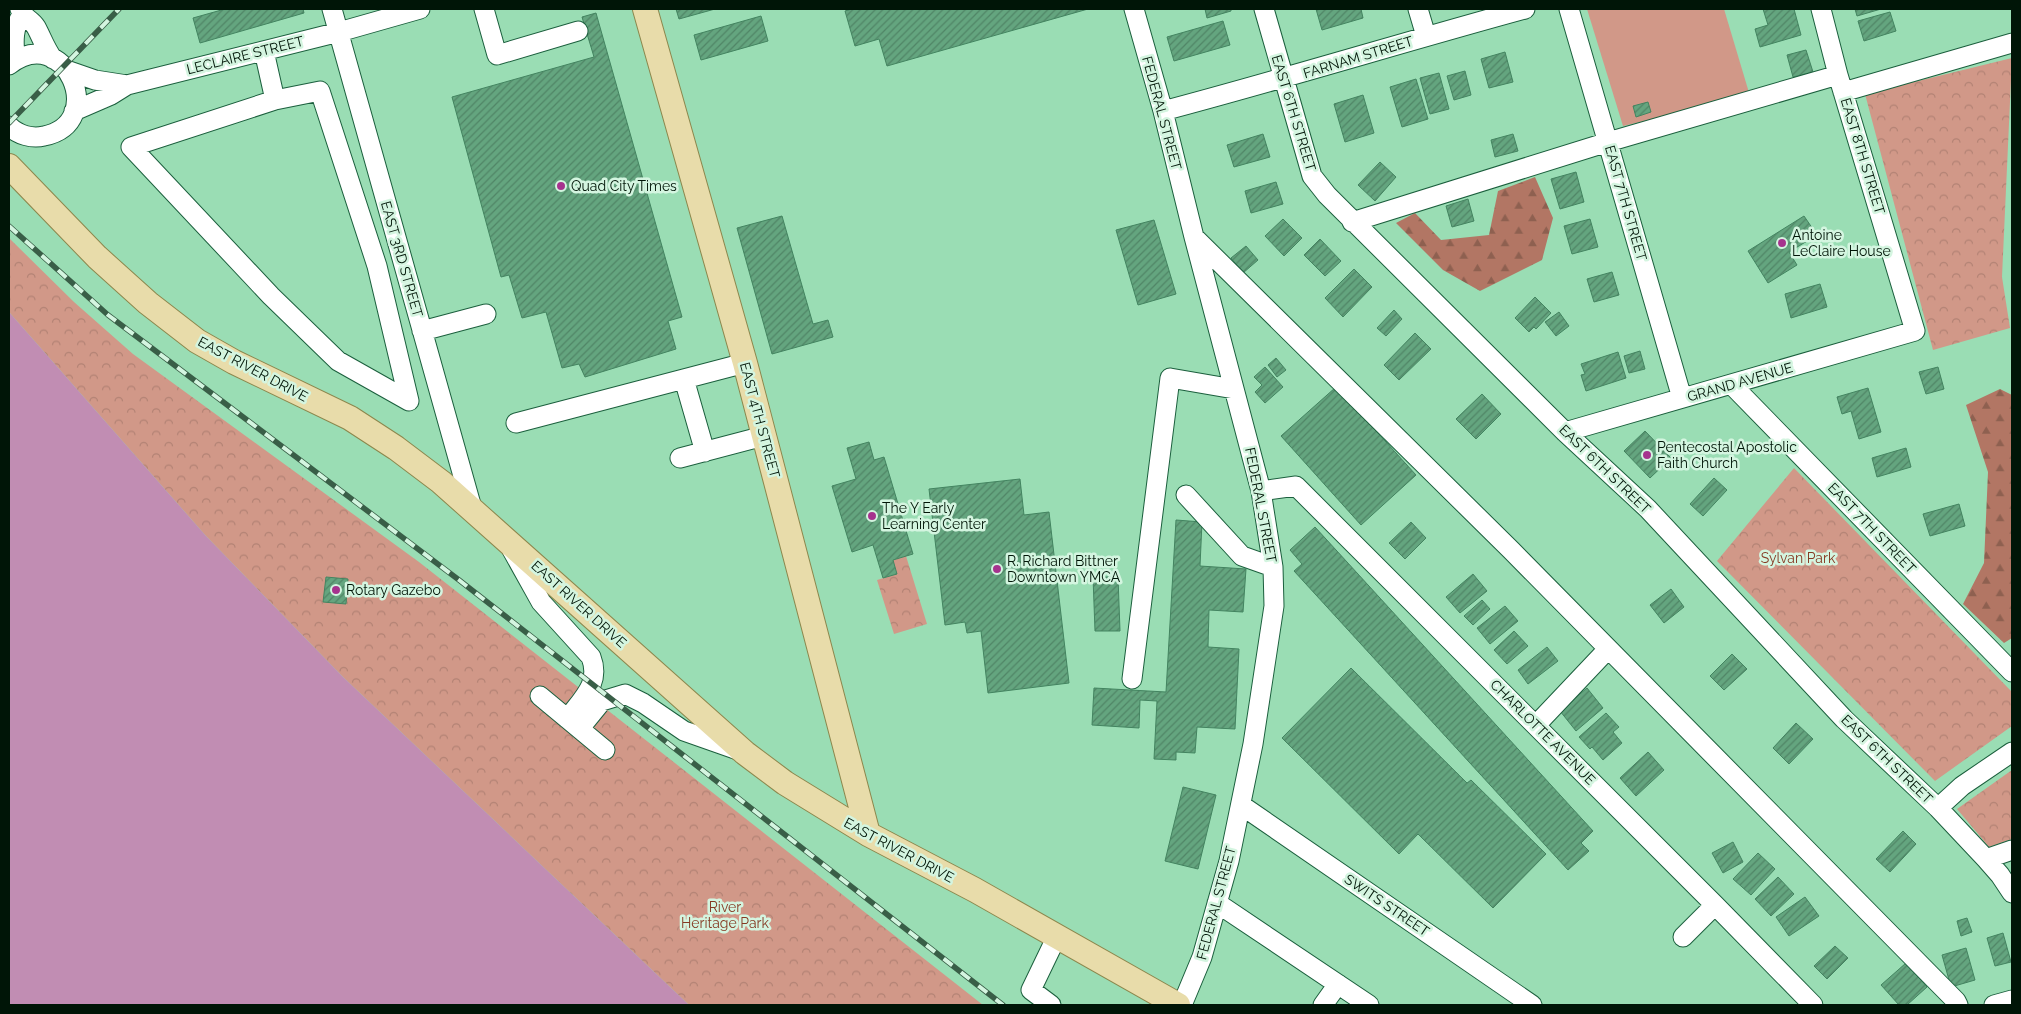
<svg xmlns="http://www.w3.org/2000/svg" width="2021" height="1014" font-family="Raleway,sans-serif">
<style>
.green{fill:#d19888}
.forest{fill:url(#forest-firs)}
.park{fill:url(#park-crowns)}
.water{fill:#c18db3}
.building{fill:url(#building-hatch);stroke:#438460}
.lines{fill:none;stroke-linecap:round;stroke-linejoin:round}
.minor-casing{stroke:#1b5f3d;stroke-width:21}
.major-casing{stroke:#8c874d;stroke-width:26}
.minor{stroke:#fff;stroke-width:19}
.major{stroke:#e8dcaa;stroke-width:24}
.rail-casing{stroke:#395e47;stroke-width:5.5}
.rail{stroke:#d4f5e0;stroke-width:4;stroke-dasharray:11;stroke-linecap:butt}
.poi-dot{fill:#a6338e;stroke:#d4f5e0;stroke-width:2}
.labels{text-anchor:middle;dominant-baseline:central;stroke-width:5;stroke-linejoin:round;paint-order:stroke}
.street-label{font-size:14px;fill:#001507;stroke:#d4f5e0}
.poi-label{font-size:14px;fill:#001507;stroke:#d4f5e0;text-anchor:start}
.park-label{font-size:14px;fill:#853922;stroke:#d4f5e0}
</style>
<defs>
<pattern id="forest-firs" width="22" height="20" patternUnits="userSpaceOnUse" patternTransform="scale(1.25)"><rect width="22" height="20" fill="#b27664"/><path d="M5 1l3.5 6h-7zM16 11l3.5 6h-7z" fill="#8e6050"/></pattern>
<pattern id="park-crowns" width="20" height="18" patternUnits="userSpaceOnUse" patternTransform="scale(1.25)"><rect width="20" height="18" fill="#d19888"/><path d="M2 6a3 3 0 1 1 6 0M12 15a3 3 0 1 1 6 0" fill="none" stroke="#b28274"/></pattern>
<pattern id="building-hatch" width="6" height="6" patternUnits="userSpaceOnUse" patternTransform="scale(1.25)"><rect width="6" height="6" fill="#64a57f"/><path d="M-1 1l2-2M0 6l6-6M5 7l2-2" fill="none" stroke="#508566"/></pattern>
</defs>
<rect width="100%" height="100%" fill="#9addb4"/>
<!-- green -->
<path class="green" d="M 1587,9 L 1724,9 L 1750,96 L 1623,126 Z"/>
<!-- forest -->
<path class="forest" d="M 1535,177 L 1553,218 L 1542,260 L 1480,291 L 1443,270 L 1396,223 L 1415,213 L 1441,240 L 1489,235 L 1498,191 Z
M 2000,389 L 2012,395 L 2012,638 L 2004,643 L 1963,604 L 1984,563 L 1988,472 L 1966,405 Z"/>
<!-- park -->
<path class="park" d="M 2012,58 L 2002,277 L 2010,328 L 1933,350 L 1865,94 Z
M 9,238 L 74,302 L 133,354 L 419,562 L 983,1005 L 689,1005 L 343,677 L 206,536 L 9,312 Z
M 1794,468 L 2012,692 L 2012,726 L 1935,781 L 1717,561 Z
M 906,556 L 927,624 L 894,634 L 877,580 L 897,574 L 893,560 Z
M 2012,770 L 2012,839 L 1989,847 L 1957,809 Z"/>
<!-- water -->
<path class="water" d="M 9,312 L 206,536 L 343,677 L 689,1005 L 9,1005 Z"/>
<!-- building -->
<path class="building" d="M 225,9 L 303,9 L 304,13 L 200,43 L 193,18 Z
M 676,9 L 715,9 L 679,19 Z
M 852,9 L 1088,9 L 887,66 L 879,39 L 855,46 L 845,11 Z
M 1205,9 L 1231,9 L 1231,11 L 1207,18 Z
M 1316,9 L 1361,9 L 1363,18 L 1322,30 Z
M 1763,9 L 1794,9 L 1801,35 L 1760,47 L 1755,29 L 1768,25 Z
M 1855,9 L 1881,9 L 1857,16 Z
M 1890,12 L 1896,31 L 1864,41 L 1858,21 Z
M 596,13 L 682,317 L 668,321 L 676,349 L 585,377 L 579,364 L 562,368 L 546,312 L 522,318 L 509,275 L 501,277 L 452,97 L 594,57 L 582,17 Z
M 761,16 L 768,41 L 701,60 L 694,35 Z
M 1223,21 L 1230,45 L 1174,61 L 1167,37 Z
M 1806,50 L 1813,72 L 1793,77 L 1787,55 Z
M 1505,52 L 1513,82 L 1489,88 L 1481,59 Z
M 1465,71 L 1471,95 L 1454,100 L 1447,76 Z
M 1439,73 L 1449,109 L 1430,114 L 1420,78 Z
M 1416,79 L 1428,119 L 1402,127 L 1390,87 Z
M 1363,95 L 1374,133 L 1345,142 L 1334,104 Z
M 1648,102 L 1651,112 L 1636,117 L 1633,106 Z
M 1263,134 L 1270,157 L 1234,167 L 1227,145 Z
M 1513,134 L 1518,151 L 1495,157 L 1491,140 Z
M 1380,162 L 1396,177 L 1375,201 L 1358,185 Z
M 1576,172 L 1584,202 L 1560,209 L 1551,179 Z
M 1276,182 L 1283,204 L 1251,213 L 1245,191 Z
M 1468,199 L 1474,221 L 1452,227 L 1446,206 Z
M 782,216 L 813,324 L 828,320 L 833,337 L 772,354 L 737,228 Z
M 1804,216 L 1817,235 L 1789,252 L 1797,265 L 1768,283 L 1748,251 Z
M 1283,219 L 1302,238 L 1284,256 L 1265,236 Z
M 1590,219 L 1598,247 L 1572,254 L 1564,226 Z
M 1154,220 L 1176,294 L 1138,305 L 1116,230 Z
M 1320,239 L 1341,261 L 1325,276 L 1304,255 Z
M 1246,246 L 1258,260 L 1243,273 L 1231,258 Z
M 1354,269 L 1372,287 L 1343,317 L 1325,298 Z
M 1612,272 L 1619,295 L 1594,302 L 1587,279 Z
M 1820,284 L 1827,307 L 1791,318 L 1785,294 Z
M 1535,297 L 1551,313 L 1536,329 L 1534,327 L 1529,332 L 1515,318 Z
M 1394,310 L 1402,319 L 1386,336 L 1377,328 Z
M 1559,312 L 1569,326 L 1556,336 L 1545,322 Z
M 1415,333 L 1431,349 L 1399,380 L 1384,365 Z
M 1640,351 L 1645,369 L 1629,373 L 1624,356 Z
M 1618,352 L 1626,378 L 1586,391 L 1581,375 L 1585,374 L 1581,364 Z
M 1276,358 L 1286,370 L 1277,377 L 1268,365 Z
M 1265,367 L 1283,387 L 1265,403 L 1255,392 L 1262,385 L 1254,377 Z
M 1938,367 L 1944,389 L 1926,394 L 1919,372 Z
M 1336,387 L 1416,475 L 1361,525 L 1281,436 Z
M 1868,388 L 1881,432 L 1859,439 L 1851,411 L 1842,414 L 1837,397 Z
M 1482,394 L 1501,414 L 1476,439 L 1456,419 Z
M 1645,431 L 1671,458 L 1650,478 L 1624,451 Z
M 869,442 L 874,460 L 884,457 L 913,554 L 893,560 L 897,574 L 883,578 L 873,545 L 852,552 L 832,486 L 856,479 L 847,448 Z
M 1906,448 L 1911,467 L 1877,477 L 1872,458 Z
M 1714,478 L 1727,490 L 1703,516 L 1690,504 Z
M 1020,479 L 1024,515 L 1049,512 L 1069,683 L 988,693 L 981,631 L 967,633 L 965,622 L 945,625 L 929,489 Z
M 1959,504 L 1965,526 L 1930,536 L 1923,514 Z
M 1176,520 L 1202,522 L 1200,566 L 1246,569 L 1243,612 L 1209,610 L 1208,647 L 1239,649 L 1235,729 L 1197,727 L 1195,753 L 1176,752 L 1176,760 L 1154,759 L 1157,701 L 1140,700 L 1139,728 L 1092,725 L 1094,688 L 1166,692 Z
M 1411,522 L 1426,538 L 1405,559 L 1389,543 Z
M 1315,527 L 1593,831 L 1581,843 L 1589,851 L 1568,870 L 1294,571 L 1302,564 L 1290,550 Z
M 1473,574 L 1487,591 L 1460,613 L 1446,597 Z
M 326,577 L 348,579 L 346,604 L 323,602 Z
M 1093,577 L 1118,577 L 1120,631 L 1095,631 Z
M 1671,589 L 1684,607 L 1664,623 L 1650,605 Z
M 1482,600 L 1490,609 L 1473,625 L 1464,616 Z
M 1505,606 L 1518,621 L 1490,644 L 1477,628 Z
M 1514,631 L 1528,646 L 1507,664 L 1494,650 Z
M 1547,647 L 1558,661 L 1528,684 L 1518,670 Z
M 1732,654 L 1747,669 L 1724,690 L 1710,676 Z
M 1351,668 L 1467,783 L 1471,780 L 1546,854 L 1493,908 L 1418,834 L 1399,854 L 1282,738 Z
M 1587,688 L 1603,708 L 1576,731 L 1560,711 Z
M 1606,713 L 1619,727 L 1613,732 L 1622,743 L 1603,760 L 1592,747 L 1590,749 L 1579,737 Z
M 1796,723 L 1813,739 L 1789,764 L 1773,748 Z
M 1648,752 L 1664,770 L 1636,796 L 1620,778 Z
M 1183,787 L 1216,795 L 1198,869 L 1165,861 Z
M 1903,831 L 1916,844 L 1890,872 L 1876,859 Z
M 1733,842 L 1743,862 L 1723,873 L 1712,853 Z
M 1758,853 L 1775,869 L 1751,895 L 1733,879 Z
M 1778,877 L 1794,894 L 1771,916 L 1755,899 Z
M 1805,897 L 1819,916 L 1789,936 L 1776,917 Z
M 1967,918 L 1972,932 L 1961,936 L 1957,921 Z
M 2003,933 L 2011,962 L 1995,966 L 1987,938 Z
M 1835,946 L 1848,958 L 1827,979 L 1814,966 Z
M 1966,948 L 1975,980 L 1951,987 L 1942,955 Z
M 1906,963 L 1927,987 L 1907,1005 L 1899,1005 L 1881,985 Z"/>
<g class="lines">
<!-- minor casing -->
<g class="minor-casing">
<path id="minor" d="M 20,9 C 23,18 31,19 36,27 C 42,38 45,48 53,59
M 332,9 L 472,508
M 484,9 L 497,55 L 578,31
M 1134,9 L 1163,111 L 1194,237 L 1261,491 L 1273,567 L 1274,606 L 1253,744 L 1229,861 L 1202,957 L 1182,1005
M 1264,9 L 1312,176 L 1327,195 L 1565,432 L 1648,509 L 1844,719 L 1938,808 L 1986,859 L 2000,875 L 2012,893
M 1418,9 L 1426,36
M 1569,9 L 1682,398
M 264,51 L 275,100 L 131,147 L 271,296 L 338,361 L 409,401 L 377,266 L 320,91 L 275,100
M 15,60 C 14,44 12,29 22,15
M 9,65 C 65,21 109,123 44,136 C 32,139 18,135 9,126
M 69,71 L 95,80 L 127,85
M 1843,92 L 2012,43
M 74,111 L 111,95 L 127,85 L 339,32 L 420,9
M 1163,111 C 1284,79 1404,42 1525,9
M 1352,222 L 1608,142 L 1838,75
M 1194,237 L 1511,550 L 1956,1001 L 1958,1005
M 422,331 L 486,314
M 684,379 L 705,452
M 1731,384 L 2012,672
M 516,423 L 745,363
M 1565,432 L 1915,331 L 1838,75 L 1821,9
M 680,458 L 764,436
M 1261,491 L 1296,486 L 1715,905 L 1813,1005
M 1186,495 L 1242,556 L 1273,567
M 512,550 L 541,602 L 591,657 C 601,683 583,698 568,718
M 1132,679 L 1170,378 L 1234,389
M 540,696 L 605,750
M 1536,725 L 1608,649
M 580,728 L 602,701 L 625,694 L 643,703 L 684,731 L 738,750
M 1241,805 L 1532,1005
M 1938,808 L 1962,786 L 2012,752
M 1986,859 L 2012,850
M 1217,903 L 1369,1005
M 1683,937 L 1715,905
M 1051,1005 L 1031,990 L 1057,936
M 1323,1005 L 1338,984
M 1994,1005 L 2012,1000"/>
</g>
<!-- major casing -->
<g class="major-casing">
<path id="major" d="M 645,9 L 745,363 L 868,834
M 9,166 L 97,257 L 148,303 L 197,341 L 234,362 L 350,418 L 396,448 L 441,482 L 745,753 L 785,783 L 868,834 L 975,890 L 1178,1005"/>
</g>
<!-- minor -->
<use href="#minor" class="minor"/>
<!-- major -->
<use href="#major" class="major"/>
<!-- rail casing -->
<g class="rail-casing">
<path id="rail" d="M 9,123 L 119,9
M 9,226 L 108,315 L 459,580 L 1003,1005"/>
</g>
<!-- rail -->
<use href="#rail" class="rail"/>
</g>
<!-- markers -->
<g class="poi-dot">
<circle cx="561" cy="186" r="5"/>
<circle cx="1782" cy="243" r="5"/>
<circle cx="1647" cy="455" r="5"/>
<circle cx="872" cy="516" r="5"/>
<circle cx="997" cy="569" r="5"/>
<circle cx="336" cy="590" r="5"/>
</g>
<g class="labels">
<!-- street labels -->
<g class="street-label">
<text transform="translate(245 55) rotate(-14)">LECLAIRE STREET</text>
<text transform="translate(1358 57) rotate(-17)">FARNAM STREET</text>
<text transform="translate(1162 113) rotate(75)">FEDERAL STREET</text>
<text transform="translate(1294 113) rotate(73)">EAST 6TH STREET</text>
<text transform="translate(1863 156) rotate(73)">EAST 8TH STREET</text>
<text transform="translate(1626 203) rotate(74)">EAST 7TH STREET</text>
<text transform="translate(402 259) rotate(74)">EAST 3RD STREET</text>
<text transform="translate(253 369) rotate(28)">EAST RIVER DRIVE</text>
<text transform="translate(1740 382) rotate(-16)">GRAND AVENUE</text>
<text transform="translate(760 420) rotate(75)">EAST 4TH STREET</text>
<text transform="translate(1605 469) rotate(44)">EAST 6TH STREET</text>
<text transform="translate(1261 505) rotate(79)">FEDERAL STREET</text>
<text transform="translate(1872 528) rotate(46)">EAST 7TH STREET</text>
<text transform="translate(579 604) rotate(42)">EAST RIVER DRIVE</text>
<text transform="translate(1543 732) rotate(45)">CHARLOTTE AVENUE</text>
<text transform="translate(1887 759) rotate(44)">EAST 6TH STREET</text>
<text transform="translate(899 850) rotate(28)">EAST RIVER DRIVE</text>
<text transform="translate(1216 903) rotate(-75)">FEDERAL STREET</text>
<text transform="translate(1387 905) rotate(34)">SWITS STREET</text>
</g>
<!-- poi labels -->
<g class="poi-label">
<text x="571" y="186">Quad City Times</text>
<text x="1792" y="235">Antoine<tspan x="1792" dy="16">LeClaire House</tspan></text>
<text x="1657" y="447">Pentecostal Apostolic<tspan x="1657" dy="16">Faith Church</tspan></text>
<text x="882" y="508">The Y Early<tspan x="882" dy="16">Learning Center</tspan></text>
<text x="1007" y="561">R. Richard Bittner<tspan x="1007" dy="16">Downtown YMCA</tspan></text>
<text x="346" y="590">Rotary Gazebo</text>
</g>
<!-- park labels -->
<g class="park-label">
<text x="1798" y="558">Sylvan Park</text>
<text x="725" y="907">River<tspan x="725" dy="16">Heritage Park</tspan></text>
</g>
</g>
<!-- border -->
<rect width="2021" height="1014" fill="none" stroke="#001507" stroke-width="20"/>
</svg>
